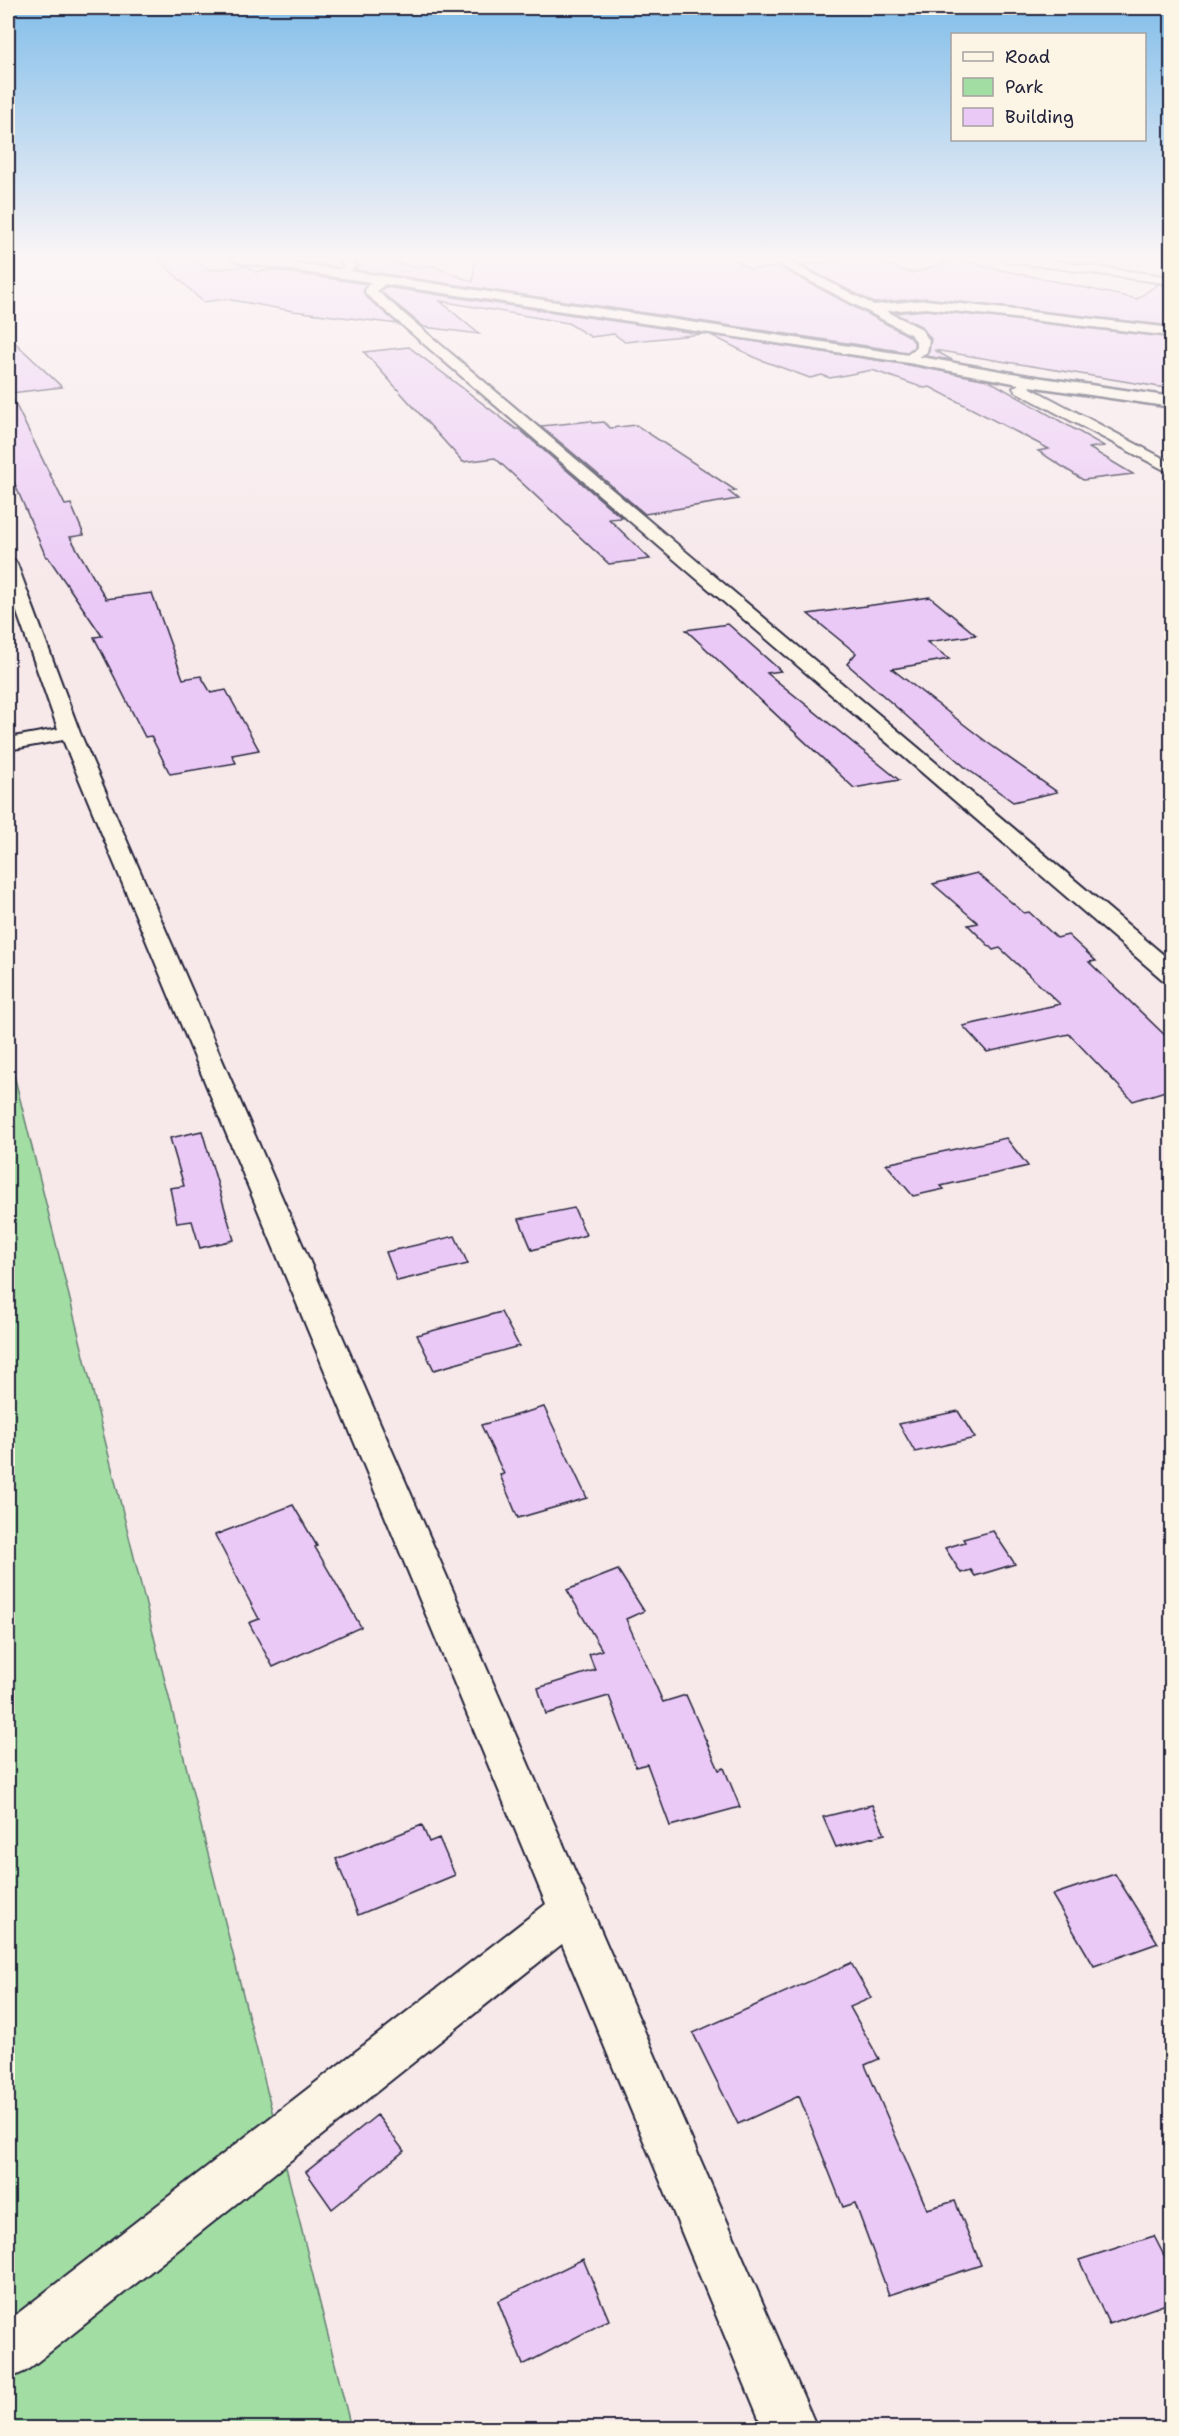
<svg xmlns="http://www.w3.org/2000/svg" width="1179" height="2436" font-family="'Shantell Sans',sans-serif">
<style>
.built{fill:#f3dfee}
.green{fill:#a2dea4;stroke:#628070;stroke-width:1.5}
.building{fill:#ebc9f6;stroke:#22223b;stroke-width:1.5}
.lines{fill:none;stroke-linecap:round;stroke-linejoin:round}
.minor-casing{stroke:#22223b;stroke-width:4}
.tertiary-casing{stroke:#22223b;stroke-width:5}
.minor{fill:#fcf5e5;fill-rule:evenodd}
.tertiary{fill:#fcf5e5;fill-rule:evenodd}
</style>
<rect width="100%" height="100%" fill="#f7e8ea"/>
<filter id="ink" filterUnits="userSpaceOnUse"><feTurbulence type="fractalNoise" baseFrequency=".0167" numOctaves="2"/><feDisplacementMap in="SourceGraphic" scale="12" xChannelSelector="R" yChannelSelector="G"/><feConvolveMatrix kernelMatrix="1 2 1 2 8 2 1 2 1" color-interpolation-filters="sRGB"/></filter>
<g filter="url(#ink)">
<!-- built -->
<path class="built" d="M 1038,258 L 1171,258 L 1171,275 Z"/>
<!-- green -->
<path class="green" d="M 8,1051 L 351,2428 L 8,2428 Z"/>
<!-- building -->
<path class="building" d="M 157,258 L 188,258 L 210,270 L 246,266 L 255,272 L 272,270 L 366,284 L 363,291 L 365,296 L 398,324 L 293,311 L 226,299 L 203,302 Z
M 352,258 L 382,258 L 389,262 L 418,267 L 431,265 L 473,282 L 475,258 L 731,258 L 750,269 L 779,267 L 909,336 L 914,342 L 914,347 L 907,352 L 383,274 L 355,270 L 358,265 Z
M 864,258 L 912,273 L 955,260 L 1137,299 L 1158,284 L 1172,286 L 1172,326 L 926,298 L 874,303 L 800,265 Z
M 385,287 L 702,334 L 625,342 L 614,334 L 591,337 L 568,323 L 440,301 L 479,334 L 424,327 L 380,291 Z
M 926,310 L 1172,338 L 1172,389 L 934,350 L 952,360 L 925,356 L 929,352 L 931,339 L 921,326 L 894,313 Z
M 711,335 L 909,365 L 988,380 L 1104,446 L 1089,448 L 1133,474 L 1083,480 L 1038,451 L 1049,449 L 930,387 L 924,388 L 872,370 L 830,378 L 822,375 L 810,378 L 758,359 Z
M 8,336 L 62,387 L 10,393 L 65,505 L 71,504 L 84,535 L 70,537 L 106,599 L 152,593 L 183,679 L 201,676 L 211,693 L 226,690 L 259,750 L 232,755 L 236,763 L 170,774 L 151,736 L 145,737 L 94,637 L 102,636 L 48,557 L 46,557 L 8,468 Z
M 409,347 L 516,429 L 519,429 L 622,518 L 609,519 L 650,559 L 609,564 L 495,458 L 463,462 L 364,352 Z
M 591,421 L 593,423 L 604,422 L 610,428 L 636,425 L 735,490 L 728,491 L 738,499 L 645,514 L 541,426 Z
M 930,597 L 976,635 L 927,642 L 949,659 L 892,669 L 988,743 L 1057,792 L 1013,802 L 966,768 L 847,664 L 856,653 L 808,614 Z
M 728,624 L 781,671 L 767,673 L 899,780 L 854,788 L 686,630 Z
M 977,873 L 1024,913 L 1029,912 L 1057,938 L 1068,935 L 1096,961 L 1089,962 L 1172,1042 L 1172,1089 L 1133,1101 L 1069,1034 L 987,1052 L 963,1026 L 1060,1004 L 1000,948 L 993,950 L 968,925 L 978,923 L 933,884 Z
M 202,1131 L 234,1240 L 200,1248 L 192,1221 L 177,1223 L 170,1188 L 184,1186 L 170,1138 Z
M 1006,1138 L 1028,1166 L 941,1186 L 944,1189 L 913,1196 L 886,1164 Z
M 574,1208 L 586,1235 L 532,1250 L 519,1219 Z
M 455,1236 L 468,1264 L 397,1281 L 386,1252 Z
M 501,1312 L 519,1346 L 434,1370 L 417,1335 Z
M 544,1407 L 587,1498 L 518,1518 L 500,1475 L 504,1474 L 481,1425 Z
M 958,1411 L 975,1438 L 915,1452 L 899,1424 Z
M 293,1505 L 317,1546 L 315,1547 L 361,1627 L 273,1667 L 249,1623 L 259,1619 L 215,1535 Z
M 993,1531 L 1015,1564 L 975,1576 L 971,1570 L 961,1573 L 945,1548 L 965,1542 L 963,1539 Z
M 618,1570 L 644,1611 L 626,1619 L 663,1702 L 686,1695 L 719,1770 L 724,1768 L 740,1807 L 670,1826 L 647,1764 L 636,1767 L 609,1696 L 546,1714 L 538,1688 L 595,1670 L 589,1654 L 602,1650 L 567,1590 Z
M 872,1805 L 885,1834 L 836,1847 L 823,1817 Z
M 422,1825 L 429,1842 L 439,1838 L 455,1875 L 358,1915 L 336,1859 Z
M 1115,1874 L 1158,1943 L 1094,1966 L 1052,1895 Z
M 851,1963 L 871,1998 L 850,2007 L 879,2059 L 865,2065 L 927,2209 L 955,2201 L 981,2265 L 889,2295 L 855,2203 L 843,2207 L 799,2096 L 738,2124 L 693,2033 Z
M 377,2115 L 404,2151 L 332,2209 L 306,2172 Z
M 1154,2236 L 1172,2271 L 1172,2302 L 1109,2324 L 1079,2260 Z
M 583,2259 L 609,2320 L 523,2365 L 498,2301 Z"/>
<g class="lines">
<!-- minor casing -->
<g class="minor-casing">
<path id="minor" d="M 336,258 L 349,258 L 356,265 L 346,276 L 342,277 L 336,274 L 344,265 Z
M 767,258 L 782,258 L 874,305 L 926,300 L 1172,328 L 1172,336 L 926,308 L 886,311 L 920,328 L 929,340 L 927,352 L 909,363 L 902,359 L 916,348 L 916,341 L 910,334 Z
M 997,258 L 1030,258 L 1172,277 L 1172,284 L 1003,261 Z
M 383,276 L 389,280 L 377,291 L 1172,962 L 1172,982 L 1163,980 L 367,295 L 365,292 L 368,284 Z
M 1029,377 L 1036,381 L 1029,387 L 1172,463 L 1172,474 L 1015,391 L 1013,388 Z
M 8,559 L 14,560 L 17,564 L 80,733 L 817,2428 L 763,2428 L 562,1944 L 26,2371 L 8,2379 L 8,2321 L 546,1904 L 63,740 L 8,750 L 8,738 L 58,729 L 8,587 Z"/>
</g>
<!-- tertiary casing -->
<g class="tertiary-casing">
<path id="tertiary" d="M 231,258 L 263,258 L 909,355 L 1029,376 L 1172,397 L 1172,407 L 1029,386 L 909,363 L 237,262 Z"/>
</g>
<!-- minor -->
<use href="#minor" class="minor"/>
<!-- tertiary -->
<use href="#tertiary" class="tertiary"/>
</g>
</g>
<!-- sky -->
<linearGradient id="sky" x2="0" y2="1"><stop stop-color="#83beea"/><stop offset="0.43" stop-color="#fbf5f6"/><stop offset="1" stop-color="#fbf5f6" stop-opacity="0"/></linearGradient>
<rect width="1179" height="599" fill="url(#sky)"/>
<!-- margin -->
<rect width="1179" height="2436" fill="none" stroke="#fcf5e5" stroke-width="30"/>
<rect x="15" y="15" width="1149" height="2406" fill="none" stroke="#22223b" stroke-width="2" filter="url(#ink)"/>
<!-- legend -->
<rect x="951" y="33" width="195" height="108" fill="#fcf5e5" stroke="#a5a1a1" stroke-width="1.5"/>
<rect x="963" y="52" width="30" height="9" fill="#fcf5e5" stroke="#a5a1a1" stroke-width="1.5"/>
<text x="1005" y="63" font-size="18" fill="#22223b">Road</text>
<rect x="963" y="78" width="30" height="18" fill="#a2dea4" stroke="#a5a1a1" stroke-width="1.5"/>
<text x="1005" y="93" font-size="18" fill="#22223b">Park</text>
<rect x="963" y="108" width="30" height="18" fill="#ebc9f6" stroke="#a5a1a1" stroke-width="1.5"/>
<text x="1005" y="123" font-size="18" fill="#22223b">Building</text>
</svg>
